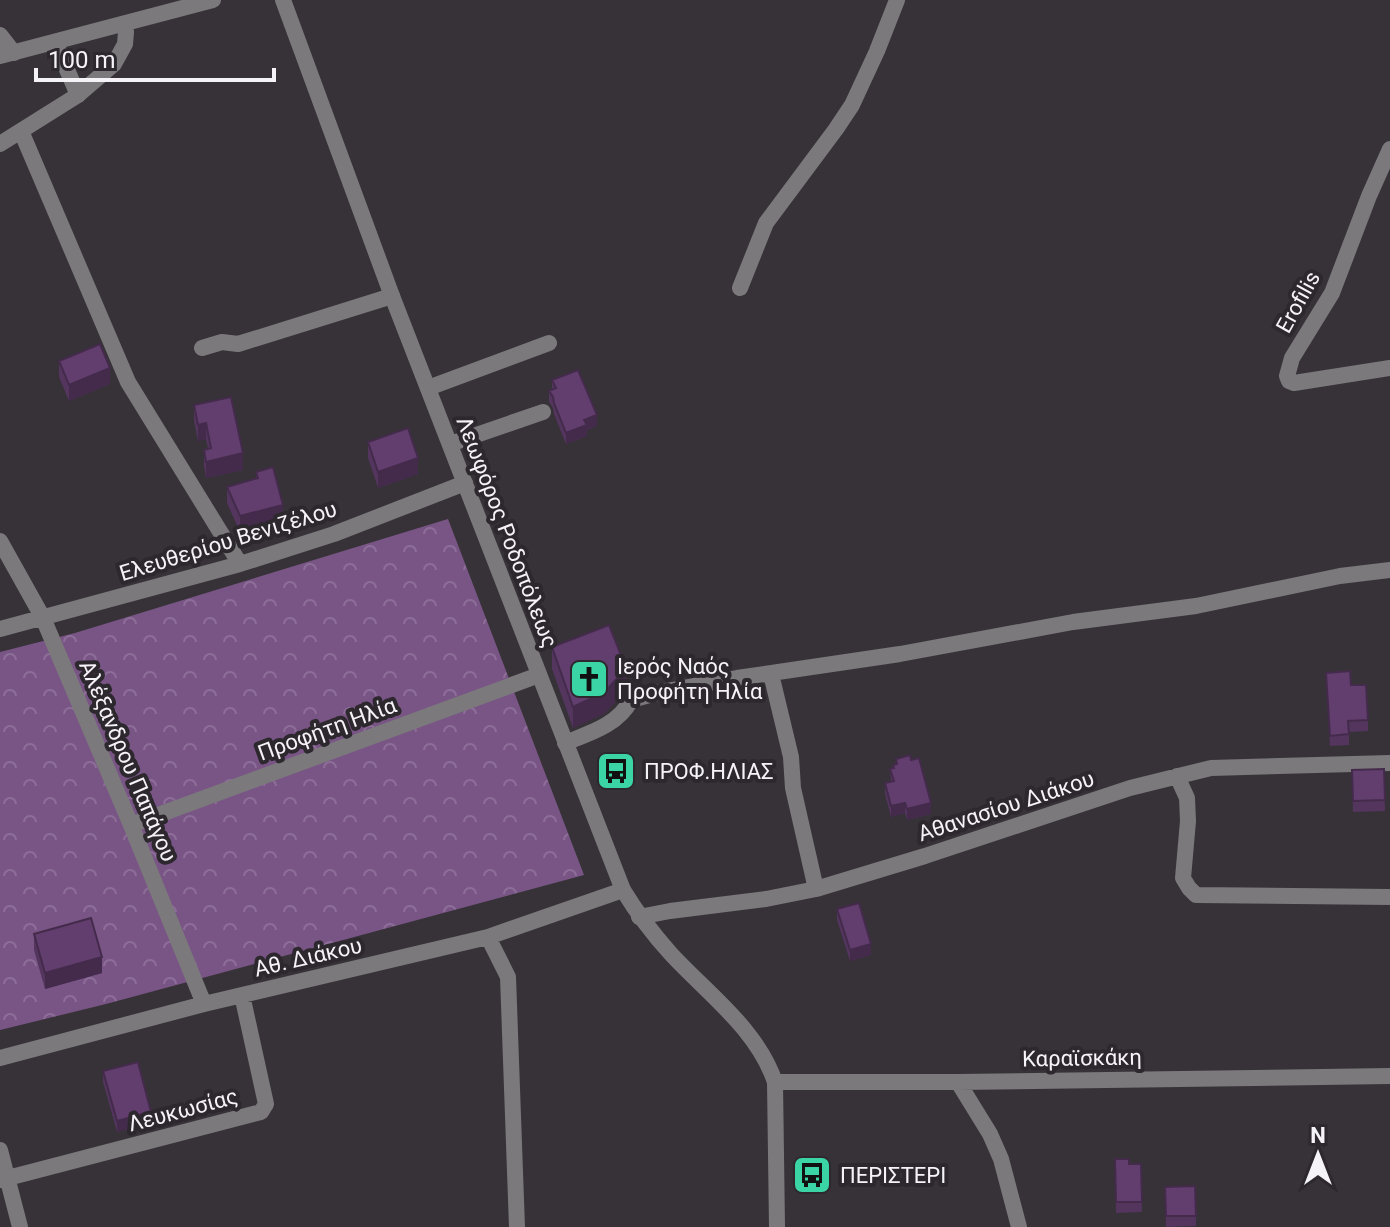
<svg xmlns="http://www.w3.org/2000/svg" width="1390" height="1227" font-family="Roboto,sans-serif">
<style>
.forest{fill:url(#forest-crowns)}
.lines{fill:none;stroke-linecap:round;stroke-linejoin:round}
.minor{stroke:#7b797c;stroke-width:16}
.tertiary{stroke:#7b797c;stroke-width:16}
.wall{fill:#53355e}
.shaded-wall{fill:#442b4c}
.building{fill:#613e6d;stroke:#442b4c;stroke-width:2}
.labels{text-anchor:middle;dominant-baseline:central;stroke-width:8;stroke-linejoin:round;paint-order:stroke}
.street-label{font-size:22px;fill:#f6f3f8;stroke:#2d282e}
.poi-label{font-size:22px;fill:#f6f3f8;stroke:#2d282e;text-anchor:start}
</style>
<defs>
<pattern id="forest-crowns" width="20" height="18" patternUnits="userSpaceOnUse" patternTransform="scale(2)"><rect width="20" height="18" fill="#795586"/><path d="M2 6a3 3 0 1 1 6 0M12 15a3 3 0 1 1 6 0" fill="none" stroke="#8d6e98"/></pattern>
</defs>
<rect width="100%" height="100%" fill="#373238"/>
<!-- forest -->
<path class="forest" d="M 448,519 L 584,875 L 106,1004 L 0,1030 L 0,652 L 75,633 Z"/>
<g class="lines">
<!-- minor -->
<path class="minor" d="M 0,35 L 14,53
M 21,131 L 128,382 L 240,564
M 0,144 L 78,95 L 114,64 L 125,44 L 126,32 L 124,24
M 1390,149 L 1369,196 L 1332,293 L 1292,358 L 1287,376 L 1289,381 L 1294,383 L 1390,368
M 740,288 L 766,223 L 836,129 L 852,105 L 877,51 L 897,0
M 202,348 L 222,342 L 238,344 L 392,296
M 428,388 L 549,343
M 450,444 L 543,412
M 0,541 L 43,618 L 131,825 L 204,1004
M 0,629 L 240,564 L 334,534 L 465,483
M 771,674 L 791,757 L 793,788 L 816,889
M 565,743 C 590,733 618,725 631,700 L 661,692 L 737,678 L 900,654 L 1073,622 L 1196,606 L 1340,576 L 1390,570
M 1177,776 L 1187,798 L 1188,821 L 1183,878 L 1189,888 L 1196,895 L 1390,897
M 131,825 L 539,675
M 639,917 L 670,911 L 766,899 L 816,889 L 925,856 L 1130,788 L 1211,768 L 1390,763
M 488,937 L 508,977 L 517,1227
M 0,1058 L 204,1004 L 488,937 L 623,890
M 775,1082 L 958,1082 L 1390,1076
M 958,1082 L 990,1134 L 1001,1159 L 1019,1227
M 0,1150 L 20,1227
M 0,1180 L 261,1112 L 266,1104 L 242,995"/>
<!-- tertiary -->
<path class="tertiary" d="M 283,0 L 392,296 L 623,890 C 637,913 653,934 671,954 C 708,994 757,1029 775,1082 L 777,1227
M 55,42 L 78,95
M 0,56 L 213,0"/>
</g>
<!-- wall -->
<path class="wall" d="M 59,361 L 110,384 L 69,401 L 59,377 Z
M 552,380 L 597,426 L 587,430 L 587,436 L 566,444 L 554,414 L 553,408 L 549,402 L 549,391 L 552,390 Z
M 194,405 L 243,470 L 206,478 L 204,466 L 204,450 L 208,449 L 206,439 L 198,441 L 194,421 Z
M 368,442 L 418,474 L 378,488 L 368,458 Z
M 256,472 L 283,521 L 240,532 L 227,503 L 227,487 L 256,479 Z
M 552,647 L 626,690 L 605,713 L 573,728 L 552,669 Z
M 1326,673 L 1368,720 L 1368,731 L 1349,732 L 1349,745 L 1330,746 Z
M 896,759 L 931,814 L 907,820 L 905,813 L 891,817 L 885,794 L 885,783 L 891,782 L 890,769 L 893,769 L 893,765 L 896,764 Z
M 1384,769 L 1385,811 L 1353,812 L 1352,770 Z
M 837,909 L 871,955 L 850,961 L 837,920 Z
M 34,934 L 102,973 L 45,989 L 34,950 Z
M 103,1071 L 151,1123 L 117,1132 L 103,1082 Z
M 1115,1159 L 1129,1164 L 1141,1164 L 1142,1212 L 1116,1213 Z
M 1165,1187 L 1196,1216 L 1196,1226 L 1166,1227 Z"/>
<!-- shaded-wall -->
<path class="shaded-wall" d="M 110,368 L 110,384 L 69,401 L 69,385 Z
M 597,415 L 597,426 L 587,430 L 587,436 L 566,444 L 566,433 L 584,420 Z
M 206,423 L 206,439 L 198,441 L 198,425 Z
M 243,453 L 243,470 L 206,478 L 206,462 Z
M 418,458 L 418,474 L 378,488 L 378,472 Z
M 283,505 L 283,521 L 240,532 L 240,516 Z
M 626,668 L 626,690 L 605,713 L 573,728 L 573,707 Z
M 905,803 L 905,813 L 891,817 L 891,806 Z
M 931,803 L 931,814 L 907,820 L 907,809 Z
M 871,944 L 871,955 L 850,961 L 850,950 Z
M 102,957 L 102,973 L 45,989 L 45,973 Z
M 151,1112 L 151,1123 L 117,1132 L 117,1121 Z"/>
<!-- building -->
<path class="building" d="M 100,344 L 110,368 L 69,385 L 59,361 Z
M 578,370 L 597,415 L 584,420 L 587,425 L 566,433 L 554,403 L 553,397 L 549,391 L 556,388 L 552,380 Z
M 231,397 L 243,453 L 206,462 L 204,450 L 211,448 L 206,423 L 198,425 L 194,405 Z
M 408,428 L 418,458 L 378,472 L 368,442 Z
M 273,467 L 283,505 L 240,516 L 227,487 L 258,478 L 256,472 Z
M 609,625 L 626,668 L 605,692 L 573,707 L 552,647 Z
M 1350,671 L 1351,685 L 1366,685 L 1368,720 L 1348,721 L 1349,734 L 1330,736 L 1326,673 Z
M 910,755 L 911,760 L 919,758 L 931,803 L 907,809 L 905,803 L 891,806 L 885,783 L 894,781 L 890,769 L 894,768 L 893,765 L 897,764 L 896,759 Z
M 1384,769 L 1385,800 L 1353,801 L 1352,770 Z
M 859,903 L 871,944 L 850,950 L 837,909 Z
M 91,918 L 102,957 L 45,973 L 34,934 Z
M 138,1062 L 151,1112 L 117,1121 L 103,1071 Z
M 1115,1159 L 1129,1159 L 1129,1164 L 1141,1164 L 1142,1202 L 1116,1202 Z
M 1195,1186 L 1196,1216 L 1166,1216 L 1165,1187 Z"/>
<!-- icons -->
<defs>
<g id="church-square" transform="scale(2)"><rect x="-9" y="-9" width="18" height="18" rx="4" fill="#3bd4a4" stroke="#2d282e"/><path d="M-1.2-6h2.4v3.5h3.3v2.4h-3.3V6h-2.4V-.1h-3.3v-2.4h3.3Z" fill="#111"/></g>
<g id="bus-square" transform="scale(2)"><rect x="-9" y="-9" width="18" height="18" rx="4" fill="#3bd4a4" stroke="#2d282e"/><path d="M-5-6H5V4H4V6H2V4H-2V6H-4V4H-5ZM-3.5-4V0h7V-4ZM-3.5 1.2v1.5H-2V1.2ZM2 1.2v1.5H3.5V1.2Z" fill="#111"/></g>
</defs>
<g fill-rule="evenodd">
<use href="#church-square" x="589" y="679"/>
<use href="#bus-square" x="616" y="771"/>
<use href="#bus-square" x="812" y="1175"/>
</g>
<g class="labels">
<!-- street labels -->
<g class="street-label">
<text transform="translate(1298 302) rotate(-61)">Erofilis</text>
<text transform="translate(507 532) rotate(69)">Λεωφόρος Ροδοπόλεως</text>
<text transform="translate(228 541) rotate(-17)">Ελευθερίου Βενιζέλου</text>
<text transform="translate(327 729) rotate(-20)">Προφήτη Ηλία</text>
<text transform="translate(128 761) rotate(67)">Αλέξανδρου Παπάγου</text>
<text transform="translate(1006 806) rotate(-18)">Αθανασίου Διάκου</text>
<text transform="translate(308 957) rotate(-13)">Αθ. Διάκου</text>
<text transform="translate(1082 1058) rotate(-1)">Καραϊσκάκη</text>
<text transform="translate(183 1110) rotate(-15)">Λευκωσίας</text>
</g>
<!-- poi labels -->
<g class="poi-label">
<text x="617" y="666">Ιερός Ναός<tspan x="617" dy="25">Προφήτη Ηλία</tspan></text>
<text x="644" y="771">ΠΡΟΦ.ΗΛΙΑΣ</text>
<text x="840" y="1175">ΠΕΡΙΣΤΕΡΙ</text>
</g>
</g>
<!-- north arrow -->
<g transform="translate(1318 1155)" stroke="#2d282e" stroke-width="6" paint-order="stroke">
<path d="M0-6L14 30L0 20L-14 30Z" fill="#f6f3f8"/>
<text y="-12" font-size="22" font-weight="bold" text-anchor="middle" fill="#f6f3f8">N</text>
</g>
<!-- scale -->
<path d="M36 68v12h238v-12" fill="none" stroke="#f6f3f8" stroke-width="4"/>
<text x="48" y="68" font-size="24" fill="#f6f3f8" stroke="#2d282e" stroke-width="6" paint-order="stroke">100 m</text>
</svg>
